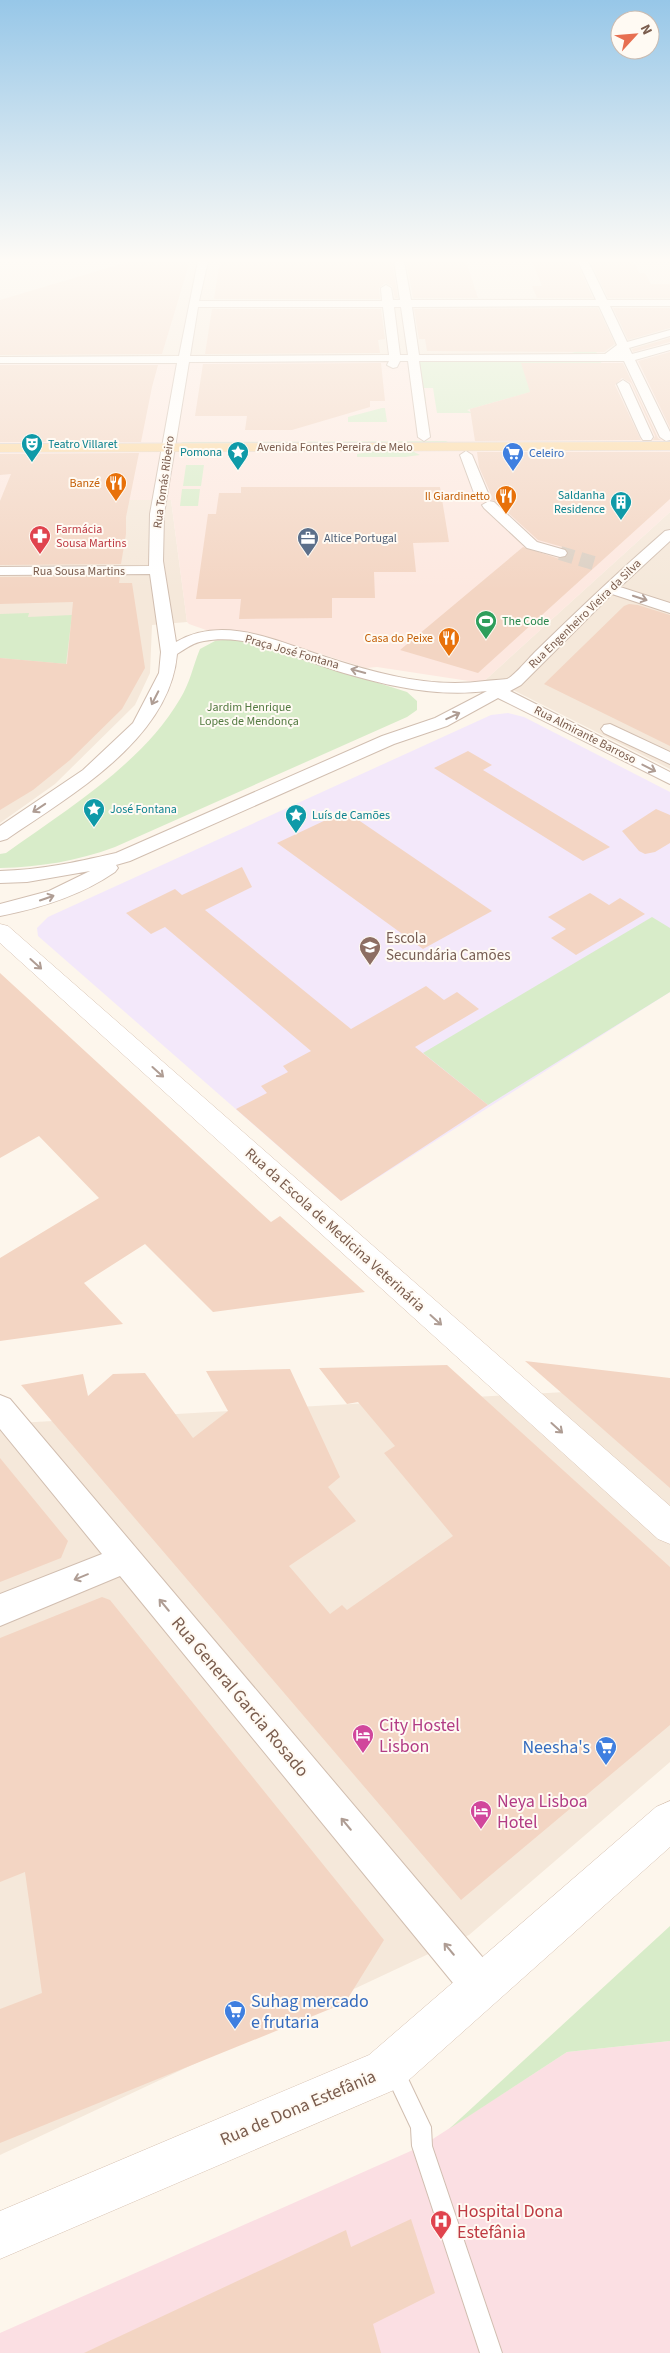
<svg xmlns="http://www.w3.org/2000/svg" width="670" height="2353" font-family="'Source Sans 3',sans-serif">
<style>
.residential{fill:#f5e8da}
.commercial{fill:#fde8e0}
.education{fill:#f3e8fa}
.medical{fill:#fbdfe3}
.green{fill:#d8ecc9}
.building{fill:#f3d5c3}
.lines{fill:none;stroke-linecap:round;stroke-linejoin:round}
.street-tunnel{stroke:#dcd0c4;stroke-width:14;stroke-dasharray:14 7;stroke-linecap:butt}
.lane-casing{stroke:#d1beb0;stroke-width:2}
.street-casing{stroke:#d1beb0;stroke-width:2}
.secondary-casing{stroke:#d6c0b0;stroke-width:1}
.primary-casing{stroke:#dad1cd;stroke-width:1}
.lane{fill:#fff;fill-rule:evenodd}
.street{fill:#fff;fill-rule:evenodd}
.secondary{fill:#fff;fill-rule:evenodd}
.primary{fill:#fbd9a5;fill-rule:evenodd}
.oneway{stroke:#af9d94}
.labels{text-anchor:middle;dominant-baseline:central;stroke-width:4;stroke-linejoin:round;paint-order:stroke}
.far-culture-label{font-size:12px;fill:#0d838f;stroke:#fffaf3;text-anchor:start}
.far-street-label{font-size:12px;fill:#7a5c4d;stroke:#fffaf3}
.far-shop-label{font-size:12px;fill:#366cbe;stroke:#fffaf3;text-anchor:start}
.far-food-label{font-size:12px;fill:#c56008;stroke:#fffaf3;text-anchor:end}
.far-health-label{font-size:12px;fill:#be3a42;stroke:#fffaf3;text-anchor:start}
.far-service-label{font-size:12px;fill:#4e5e75;stroke:#fffaf3;text-anchor:start}
.far-leisure-label{font-size:12px;fill:#27864d;stroke:#fffaf3;text-anchor:start}
.far-park-label{font-size:12px;fill:#537a41;stroke:#fffaf3}
.education-label{font-size:15px;fill:#785e54;stroke:#fffaf3;text-anchor:start}
.street-label{font-size:15px;fill:#7a5c4d;stroke:#fffaf3}
.near-street-label{font-size:18px;fill:#7a5c4d;stroke:#fffaf3}
.near-hotel-label{font-size:18px;fill:#b23c85;stroke:#fffaf3;text-anchor:start}
.near-shop-label{font-size:18px;fill:#366cbe;stroke:#fffaf3;text-anchor:end}
.near-health-label{font-size:18px;fill:#be3a42;stroke:#fffaf3;text-anchor:start}
</style>
<rect width="100%" height="100%" fill="#fdf6ec"/>
<!-- residential -->
<path class="residential" d="M 0,261 L 670,261 L 670,341 L 614,356 L 0,358 Z
M 0,500 L 171,500 L 187,622 L 152,625 L 150,673 L 135,705 L 55,784 L 0,823 Z
M 670,512 L 670,769 L 507,687 L 482,683 Z
M 670,1386 L 670,1762 L 469,1935 L 0,2155 L 0,1424 Z"/>
<!-- commercial -->
<path class="commercial" d="M 670,341 L 670,512 L 482,683 L 377,667 L 366,668 L 253,633 L 206,630 L 189,624 L 187,622 L 171,500 L 0,500 L 0,358 L 614,356 Z"/>
<!-- education -->
<path class="education" d="M 508,713 L 524,717 L 670,792 L 670,992 L 341,1201 L 38,936 L 37,928 L 48,917 L 491,715 Z"/>
<!-- medical -->
<path class="medical" d="M 670,2041 L 670,2353 L 0,2353 L 0,2333 L 422,2146 L 567,2052 Z"/>
<!-- green -->
<path class="green" d="M 594,347 L 605,371 L 467,410 L 472,413 L 437,413 L 433,388 L 424,388 L 426,401 L 423,401 L 416,355 L 564,355 Z
M 382,408 L 385,408 L 387,422 L 348,422 L 348,417 Z
M 446,441 L 448,442 L 181,443 L 183,442 Z
M 375,451 L 412,451 L 420,455 L 405,457 L 357,457 L 357,454 Z
M 186,465 L 204,465 L 201,486 L 183,486 Z
M 182,489 L 200,489 L 198,506 L 180,506 Z
M 29,613 L 28,617 L 72,615 L 66,664 L 0,658 L 0,614 Z
M 230,639 L 245,641 L 407,692 L 417,701 L 417,710 L 407,717 L 115,847 C 77,861 41,867 0,868 L 0,854 L 6,853 C 66,810 142,764 180,699 C 190,683 193,666 200,649 L 215,641 Z
M 652,917 L 670,928 L 670,992 L 488,1105 L 423,1053 Z
M 670,1926 L 670,2041 L 567,2052 L 449,2129 Z"/>
<!-- building -->
<path class="building" d="M 131,261 L 190,261 L 162,354 L 0,355 L 0,300 Z
M 220,261 L 392,261 L 398,298 L 395,298 L 392,286 L 385,283 L 379,288 L 380,299 L 214,299 Z
M 406,261 L 466,261 L 478,298 L 413,298 Z
M 532,261 L 576,261 L 593,298 L 537,298 L 532,286 L 542,286 Z
M 590,261 L 622,261 L 635,264 L 639,273 L 645,273 L 651,284 L 670,284 L 670,298 L 608,298 Z
M 598,308 L 615,344 L 604,352 L 427,351 L 425,339 L 419,339 L 414,309 Z
M 613,308 L 670,308 L 670,328 L 628,340 Z
M 212,309 L 381,309 L 385,339 L 378,340 L 380,353 L 205,354 Z
M 670,338 L 670,342 L 633,352 L 632,349 Z
M 670,352 L 670,428 L 638,361 Z
M 381,363 L 385,401 L 370,401 L 370,407 L 292,430 L 245,430 L 247,416 L 195,416 L 203,364 Z
M 521,363 L 623,363 L 658,438 L 661,440 L 653,440 L 655,436 L 631,383 L 622,378 L 615,385 L 641,440 L 475,441 L 470,409 L 530,392 Z
M 0,365 L 158,365 L 152,387 L 141,442 L 0,442 Z
M 477,452 L 670,452 L 670,499 L 478,673 L 400,650 L 523,547 L 560,559 L 567,557 L 569,552 L 566,548 L 538,540 L 495,501 L 489,499 L 485,501 L 484,498 L 490,492 L 479,467 Z
M 139,453 L 126,517 L 126,534 L 121,564 L 0,565 L 0,501 L 11,474 L 0,475 L 0,454 Z
M 241,487 L 440,487 L 449,542 L 413,543 L 416,572 L 374,572 L 375,598 L 332,598 L 332,618 L 239,619 L 241,599 L 196,599 L 208,514 L 216,514 L 219,493 L 241,493 Z
M 120,576 L 119,583 L 132,583 L 145,668 L 122,709 L 70,760 L 33,790 L 0,810 L 0,658 L 67,664 L 73,602 L 0,604 L 0,577 Z
M 629,604 L 638,605 L 670,615 L 670,746 L 544,684 L 624,606 Z
M 468,751 L 492,765 L 483,770 L 610,847 L 583,861 L 434,768 Z
M 656,809 L 670,815 L 670,843 L 655,852 L 645,854 L 639,851 L 622,831 Z
M 345,811 L 351,815 L 492,911 L 423,949 L 277,843 Z
M 242,867 L 252,887 L 205,910 L 351,1029 L 426,986 L 444,1000 L 457,992 L 479,1009 L 415,1047 L 488,1105 L 341,1201 L 236,1109 L 267,1093 L 261,1086 L 288,1072 L 283,1066 L 311,1051 L 165,927 L 151,934 L 126,913 L 175,889 L 182,895 Z
M 590,893 L 609,905 L 620,898 L 645,914 L 576,955 L 551,938 L 566,929 L 548,917 Z
M 0,973 L 271,1222 L 280,1216 L 365,1292 L 213,1312 L 145,1244 L 84,1283 L 123,1324 L 0,1341 L 0,1258 L 99,1198 L 39,1136 L 0,1158 Z
M 525,1361 L 670,1378 L 670,1488 L 572,1402 Z
M 447,1365 L 670,1567 L 670,1725 L 461,1900 L 21,1385 L 83,1374 L 88,1396 L 113,1374 L 145,1373 L 193,1438 L 228,1411 L 206,1371 L 290,1369 L 340,1477 L 328,1487 L 356,1521 L 289,1566 L 330,1614 L 342,1605 L 347,1610 L 453,1536 L 384,1453 L 395,1446 L 358,1402 L 347,1404 L 319,1368 Z
M 0,1458 L 68,1541 L 61,1558 L 0,1582 Z
M 102,1597 L 110,1600 L 384,1940 L 345,2003 L 0,2143 L 0,2009 L 42,1993 L 25,1872 L 0,1882 L 0,1638 Z
M 411,2219 L 435,2293 L 373,2324 L 381,2353 L 84,2353 L 346,2230 L 351,2247 Z"/>
<g class="lines">
<!-- street-tunnel -->
<path class="street-tunnel" d="M 560,553 L 597,564"/>
<!-- lane casing -->
<g class="lane-casing">
<path id="lane" d="M 394,2061 L 401,2064 L 431,2127 L 432,2146 L 502,2353 L 480,2353 L 412,2146 L 411,2128 L 384,2071 L 387,2064 Z"/>
</g>
<!-- street casing -->
<g class="street-casing">
<path id="street" d="M 198,261 L 208,261 L 199,301 L 382,301 L 381,288 L 386,285 L 391,288 L 393,300 L 400,300 L 394,261 L 404,261 L 411,300 L 596,300 L 578,261 L 588,261 L 607,300 L 670,300 L 670,306 L 610,306 L 627,342 L 670,330 L 670,336 L 629,348 L 632,354 L 670,344 L 670,350 L 635,360 L 670,432 L 670,440 L 666,441 L 660,437 L 624,361 L 419,361 L 430,437 L 424,441 L 418,437 L 408,361 L 400,361 L 397,367 L 393,368 L 387,365 L 389,361 L 189,362 L 164,514 L 163,561 L 176,642 C 226,613 282,644 332,659 C 382,675 432,688 485,681 C 492,680 501,680 507,679 C 513,677 529,658 535,652 C 577,611 620,570 665,531 L 670,530 L 670,541 L 620,587 L 670,603 L 670,613 L 612,594 L 521,685 L 510,691 L 670,772 L 670,784 L 498,698 L 447,726 L 394,744 L 130,861 L 116,865 L 118,868 L 115,872 C 80,896 41,908 0,916 L 0,904 L 49,891 L 90,871 L 27,882 L 0,883 L 0,871 C 40,870 77,862 116,853 L 382,736 L 435,718 L 487,691 C 438,697 392,687 344,673 C 300,661 251,632 204,641 C 194,642 185,649 177,654 C 170,739 71,795 7,839 L 0,841 L 0,826 L 83,770 L 133,723 L 159,673 L 161,652 L 150,574 L 0,575 L 0,567 L 149,566 L 150,514 L 177,363 L 0,363 L 0,357 L 179,356 ZM 599,306 L 617,345 L 605,354 L 419,355 L 412,307 ZM 198,307 L 383,307 L 389,355 L 190,356 ZM 394,307 L 401,307 L 408,355 L 400,355 Z
M 623,380 L 629,384 L 653,437 L 651,440 L 643,440 L 641,437 L 617,384 Z
M 466,451 L 472,455 L 488,493 L 486,496 L 481,497 L 474,493 L 460,455 Z
M 489,501 L 494,502 L 537,542 L 565,550 L 567,553 L 565,556 L 560,557 L 527,548 L 484,508 L 482,505 Z
M 610,724 L 670,752 L 670,764 L 604,733 L 601,729 L 604,725 Z
M 0,1395 L 10,1399 L 495,1972 L 500,1986 L 495,2000 L 481,2005 L 467,2000 L 120,1576 L 0,1626 L 0,1594 L 102,1554 L 0,1429 Z"/>
</g>
<!-- secondary casing -->
<g class="secondary-casing">
<path id="secondary" d="M 0,924 L 8,926 L 670,1506 L 670,1544 L 658,1539 L 0,943 Z
M 670,1801 L 670,1847 L 401,2087 L 0,2259 L 0,2211 L 369,2055 L 656,1807 Z"/>
</g>
<!-- primary casing -->
<g class="primary-casing">
<path id="primary" d="M 670,442 L 670,450 L 0,452 L 0,444 Z"/>
</g>
<!-- lane -->
<use href="#lane" class="lane"/>
<!-- street -->
<use href="#street" class="street"/>
<!-- secondary -->
<use href="#secondary" class="secondary"/>
<!-- primary -->
<use href="#primary" class="primary"/>
</g>
<!-- one-way arrows -->
<defs><path id="oneway-shaft" d="M-6 0H5M1.5-3L5.5 0L1.5 3" fill="none" stroke-width="1.6" stroke-linecap="round" stroke-linejoin="round" transform="scale(1.25)"/></defs>
<g class="oneway">
<use href="#oneway-shaft" transform="translate(640 598) rotate(18)"/>
<use href="#oneway-shaft" transform="translate(358 671) rotate(-165)"/>
<use href="#oneway-shaft" transform="translate(155 698) rotate(117)"/>
<use href="#oneway-shaft" transform="translate(453 716) rotate(-25)"/>
<use href="#oneway-shaft" transform="translate(649 768) rotate(27)"/>
<use href="#oneway-shaft" transform="translate(39 808) rotate(146)"/>
<use href="#oneway-shaft" transform="translate(47 898) rotate(-19)"/>
<use href="#oneway-shaft" transform="translate(36 964) rotate(42)"/>
<use href="#oneway-shaft" transform="translate(158 1072) rotate(42)"/>
<use href="#oneway-shaft" transform="translate(436 1320) rotate(42)"/>
<use href="#oneway-shaft" transform="translate(557 1428) rotate(42)"/>
<use href="#oneway-shaft" transform="translate(81 1577) rotate(158)"/>
<use href="#oneway-shaft" transform="translate(164 1605) rotate(-130)"/>
<use href="#oneway-shaft" transform="translate(346 1824) rotate(-130)"/>
<use href="#oneway-shaft" transform="translate(449 1949) rotate(-130)"/>
</g>
<!-- sky -->
<linearGradient id="sky" x2="0" y2="1"><stop stop-color="#97c7e8"/><stop offset="0.44" stop-color="#fefbf6"/><stop offset="1" stop-color="#fefbf6" stop-opacity="0"/></linearGradient>
<rect width="670" height="591" fill="url(#sky)"/>
<!-- icons -->
<defs>
<g id="theatre-pin" transform="scale(1.125)"><path d="M0 17L-7.5 6A9.5 9.5 0 1 1 7.5 6Z" fill="#0f9aa8" stroke="#fffaf3"/><path d="M-5-5.5Q0-4 5-5.5V0Q5 5 0 6Q-5 5-5 0ZM-3.3-2.5H-1v1.5H-3.3ZM1-2.5H3.3v1.5H1ZM-2.8 1Q0 5.5 2.8 1Z" fill="#fff"/></g>
<g id="sight-pin" transform="scale(1.125)"><path d="M0 17L-7.5 6A9.5 9.5 0 1 1 7.5 6Z" fill="#0f9aa8" stroke="#fffaf3"/><path d="M0-6L1.8-2.2L6-1.7L2.9 1.2L3.7 5.4L0 3.3L-3.7 5.4L-2.9 1.2L-6-1.7L-1.8-2.2Z" fill="#fff"/></g>
<g id="supermarket-pin" transform="scale(1.125)"><path d="M0 17L-7.5 6A9.5 9.5 0 1 1 7.5 6Z" fill="#3f7fe0" stroke="#fffaf3"/><path d="M-6-5.5h2.5l.6 2H6L4.5 2H-2.5L-4.4-4H-6ZM-1.5 3.2a1.3 1.3 0 1 0 .1 0ZM3 3.2a1.3 1.3 0 1 0 .1 0Z" fill="#fff"/></g>
<g id="restaurant-pin" transform="scale(1.125)"><path d="M0 17L-7.5 6A9.5 9.5 0 1 1 7.5 6Z" fill="#e8710a" stroke="#fffaf3"/><path d="M-5-6h1v4h1v-4h1v4h1v-4h1v5L-1.5 .5V6h-2V.5L-5-1ZM5-6V6H3V1.5H1.5Q1.5-4 5-6Z" fill="#fff"/></g>
<g id="building-pin" transform="scale(1.125)"><path d="M0 17L-7.5 6A9.5 9.5 0 1 1 7.5 6Z" fill="#0f9aa8" stroke="#fffaf3"/><path d="M-4-6H4V6H1V3H-1V6H-4ZM-2.5-4.3h1.7v1.8h-1.7ZM.8-4.3h1.7v1.8H.8ZM-2.5-1h1.7V.8h-1.7ZM.8-1h1.7V.8H.8Z" fill="#fff"/></g>
<g id="pharmacy-pin" transform="scale(1.125)"><path d="M0 17L-7.5 6A9.5 9.5 0 1 1 7.5 6Z" fill="#e0444e" stroke="#fffaf3"/><path d="M-2-6h4v4h4v4h-4v4h-4v-4h-4v-4h4Z" fill="#fff"/></g>
<g id="office-pin" transform="scale(1.125)"><path d="M0 17L-7.5 6A9.5 9.5 0 1 1 7.5 6Z" fill="#5c6f8a" stroke="#fffaf3"/><path d="M-6-3h4V-5.5h4V-3h4V5H-6ZM-1-4.5V-3h2v-1.5ZM-6 0V1H6V0Z" fill="#fff"/></g>
<g id="stadium-pin" transform="scale(1.125)"><path d="M0 17L-7.5 6A9.5 9.5 0 1 1 7.5 6Z" fill="#2e9e5b" stroke="#fffaf3"/><path d="M0-5a6.5 5 0 1 0 0 10a6.5 5 0 1 0 0-10ZM-3.5-1.8h7v3.6h-7Z" fill="#fff"/></g>
<g id="school-pin" transform="scale(1.125)"><path d="M0 17L-7.5 6A9.5 9.5 0 1 1 7.5 6Z" fill="#8d6e63" stroke="#fffaf3"/><path d="M0-5L7-2L0 1L-7-2ZM-4 1L0 2.5L4 1V4Q0 6-4 4Z" fill="#fff"/></g>
<g id="hotel-pin" transform="scale(1.125)"><path d="M0 17L-7.5 6A9.5 9.5 0 1 1 7.5 6Z" fill="#d1479c" stroke="#fffaf3"/><path d="M-6-4.5h1.5V1H6V5H4.5V3h-9V5H-6ZM-4 0a1.8 1.8 0 1 1 3.6 0ZM.5 0V-2.5h3Q6-2.5 6 0Z" fill="#fff"/></g>
<g id="hospital-pin" transform="scale(1.125)"><path d="M0 17L-7.5 6A9.5 9.5 0 1 1 7.5 6Z" fill="#e0444e" stroke="#fffaf3"/><path d="M-5-5h3v3.5h4V-5h3V5h-3V1.5h-4V5h-3Z" fill="#fff"/></g>
</defs>
<g fill-rule="evenodd">
<use href="#theatre-pin" x="32" y="444"/>
<use href="#sight-pin" x="238" y="452"/>
<use href="#supermarket-pin" x="513" y="453"/>
<use href="#restaurant-pin" x="116" y="483"/>
<use href="#restaurant-pin" x="506" y="496"/>
<use href="#building-pin" x="621" y="502"/>
<use href="#pharmacy-pin" x="40" y="536"/>
<use href="#office-pin" x="308" y="538"/>
<use href="#stadium-pin" x="486" y="621"/>
<use href="#restaurant-pin" x="449" y="638"/>
<use href="#sight-pin" x="94" y="809"/>
<use href="#sight-pin" x="296" y="815"/>
<use href="#school-pin" x="370" y="947"/>
<use href="#hotel-pin" x="363" y="1735"/>
<use href="#supermarket-pin" x="606" y="1747"/>
<use href="#hotel-pin" x="481" y="1811"/>
<use href="#supermarket-pin" x="235" y="2011"/>
<use href="#hospital-pin" x="441" y="2221"/>
</g>
<g class="labels">
<!-- far-culture labels -->
<g class="far-culture-label">
<text x="48" y="444">Teatro Villaret</text>
<text x="222" y="452" text-anchor="end">Pomona</text>
<text x="605" y="495" text-anchor="end">Saldanha<tspan x="605" dy="14">Residence</tspan></text>
<text x="110" y="809">José Fontana</text>
<text x="312" y="815">Luís de Camões</text>
</g>
<!-- far-street labels -->
<g class="far-street-label">
<text x="335" y="447">Avenida Fontes Pereira de Melo</text>
<text transform="translate(164 482) rotate(-82)">Rua Tomás Ribeiro</text>
<text x="79" y="571">Rua Sousa Martins</text>
<text transform="translate(585 614) rotate(-44)">Rua Engenheiro Vieira da Silva</text>
<text transform="translate(292 652) rotate(16)">Praça José Fontana</text>
<text transform="translate(585 735) rotate(27)">Rua Almirante Barroso</text>
</g>
<!-- far-shop labels -->
<g class="far-shop-label">
<text x="529" y="453">Celeiro</text>
</g>
<!-- far-food labels -->
<g class="far-food-label">
<text x="100" y="483">Banzé</text>
<text x="490" y="496">Il Giardinetto</text>
<text x="433" y="638">Casa do Peixe</text>
</g>
<!-- far-health labels -->
<g class="far-health-label">
<text x="56" y="529">Farmácia<tspan x="56" dy="14">Sousa Martins</tspan></text>
</g>
<!-- far-service labels -->
<g class="far-service-label">
<text x="324" y="538">Altice Portugal</text>
</g>
<!-- far-leisure labels -->
<g class="far-leisure-label">
<text x="502" y="621">The Code</text>
</g>
<!-- far-park labels -->
<g class="far-park-label">
<text x="249" y="707">Jardim Henrique<tspan x="249" dy="14">Lopes de Mendonça</tspan></text>
</g>
<!-- education labels -->
<g class="education-label">
<text x="386" y="938">Escola<tspan x="386" dy="17">Secundária Camões</tspan></text>
</g>
<!-- street labels -->
<g class="street-label">
<text transform="translate(335 1230) rotate(42)">Rua da Escola de Medicina Veterinária</text>
</g>
<!-- near-street labels -->
<g class="near-street-label">
<text transform="translate(240 1697) rotate(50)">Rua General Garcia Rosado</text>
<text transform="translate(298 2108) rotate(-23)">Rua de Dona Estefânia</text>
</g>
<!-- near-hotel labels -->
<g class="near-hotel-label">
<text x="379" y="1725">City Hostel<tspan x="379" dy="21">Lisbon</tspan></text>
<text x="497" y="1801">Neya Lisboa<tspan x="497" dy="21">Hotel</tspan></text>
</g>
<!-- near-shop labels -->
<g class="near-shop-label">
<text x="590" y="1747">Neesha's</text>
<text x="251" y="2001" text-anchor="start">Suhag mercado<tspan x="251" dy="21">e frutaria</tspan></text>
</g>
<!-- near-health labels -->
<g class="near-health-label">
<text x="457" y="2211">Hospital Dona<tspan x="457" dy="21">Estefânia</tspan></text>
</g>
</g>
<!-- north arrow -->
<g transform="translate(635 35) rotate(64)"><circle r="24" fill="#fffaf3" stroke="#cabbb1"/>
<path d="M0-4L9 19L0 12L-9 19Z" fill="#e76f51"/>
<text y="-8" font-size="14" font-weight="bold" text-anchor="middle" fill="#7a5c4d">N</text>
</g>
</svg>
